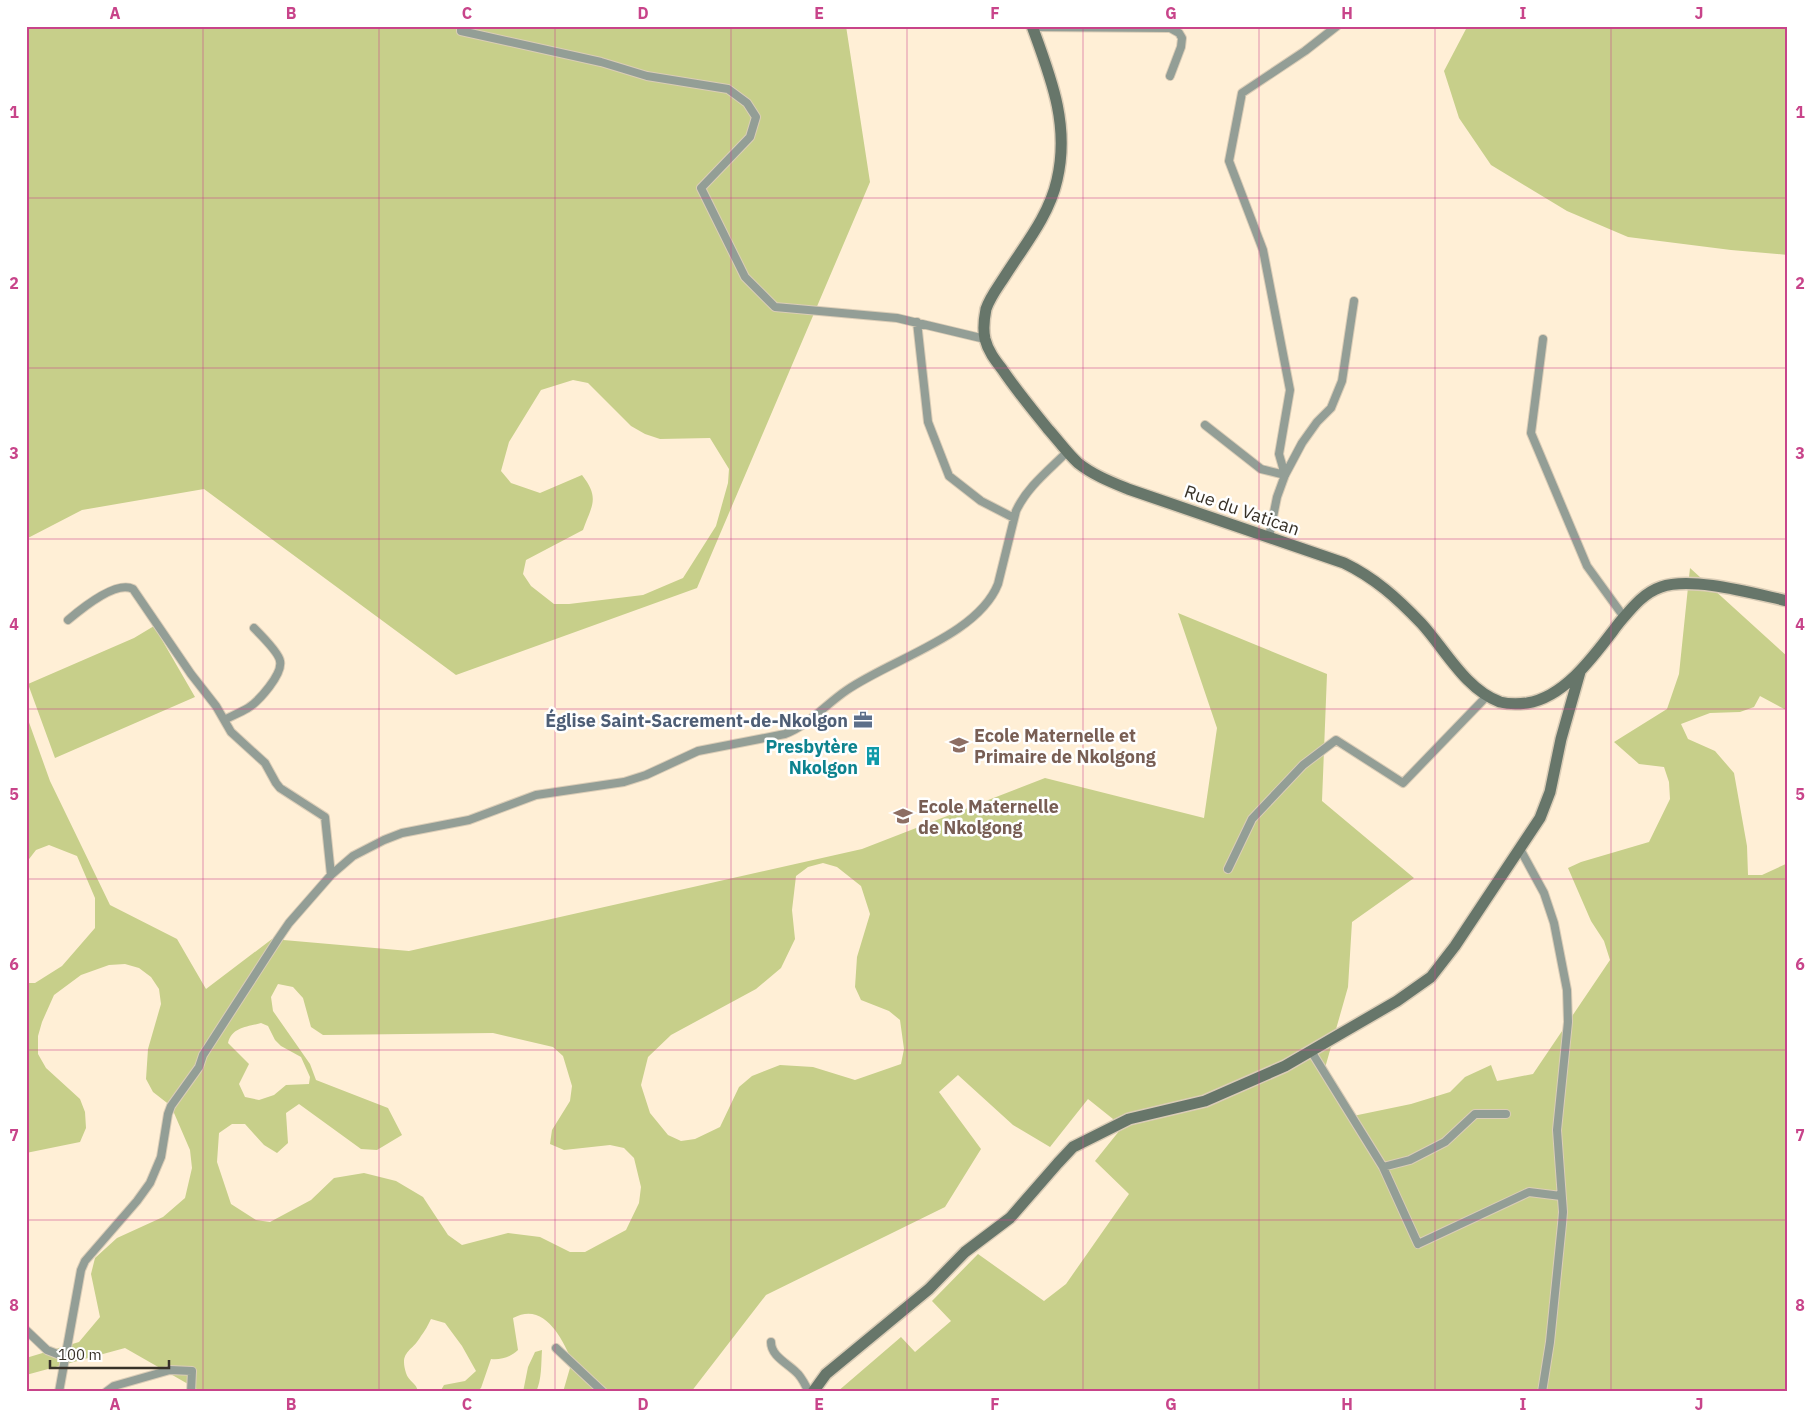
<svg xmlns="http://www.w3.org/2000/svg" width="1814" height="1418" font-family="'IBM Plex Sans',sans-serif">
<style>
.green{fill:#c7cf8a;fill-rule:evenodd}
.lines{fill:none;stroke-linecap:round;stroke-linejoin:round}
.street-casing{stroke:#dbcdb7;stroke-width:10}
.secondary-casing{stroke:#dbcdb7;stroke-width:14}
.street{stroke:#939e96;stroke-width:8}
.secondary{stroke:#67766a;stroke-width:11}
.grid{fill:none;stroke:#c8448a;stroke-width:1;stroke-opacity:0.55}
.labels{text-anchor:middle;dominant-baseline:central;stroke-width:5;stroke-linejoin:round;paint-order:stroke}
.street-label{font-size:18px;fill:#373128;stroke:#fff}
.service-label{font-size:18px;font-weight:bold;fill:#4e5e75;stroke:#fff;text-anchor:end}
.education-label{font-size:18px;font-weight:bold;fill:#785e54;stroke:#fff;text-anchor:start}
.culture-label{font-size:18px;font-weight:bold;fill:#0d838f;stroke:#fff;text-anchor:end}
.neatline{fill:none;stroke:#c8448a;stroke-width:2}
.grid-label{font-size:16px;text-anchor:middle;font-weight:bold;fill:#c8448a}
</style>
<rect width="100%" height="100%" fill="#ffefd6"/>
<!-- green -->
<path class="green" d="M 26,26 L 846,26 L 870,182 L 697,588 L 456,675 L 204,489 L 82,510 L 26,539 ZM 573,380 L 588,383 L 631,426 L 645,434 L 660,439 L 710,438 L 729,469 L 728,483 L 716,526 L 683,578 L 643,595 L 569,604 L 554,604 L 531,586 L 523,574 L 526,560 L 583,530 C 592,505 600,498 582,475 L 540,493 L 511,483 L 501,471 L 509,442 L 541,390 Z
M 1469,26 L 1788,26 L 1788,255 L 1731,250 L 1628,237 L 1567,211 L 1491,165 L 1459,118 L 1444,71 L 1466,29 Z
M 1690,568 L 1788,657 L 1788,711 L 1760,696 L 1754,707 L 1740,712 L 1710,713 L 1681,724 L 1688,739 L 1715,751 L 1734,773 L 1747,846 L 1748,875 L 1762,875 L 1788,863 L 1788,1392 L 837,1392 L 901,1337 L 915,1352 L 951,1321 L 932,1301 L 978,1254 L 1044,1301 L 1066,1284 L 1129,1194 L 1095,1161 L 1128,1120 L 1118,1123 L 1088,1099 L 1050,1147 L 1013,1125 L 958,1075 L 939,1092 L 981,1149 L 945,1207 L 766,1295 L 691,1392 L 563,1392 L 572,1361 C 562,1338 544,1301 513,1318 L 518,1350 C 511,1357 501,1360 491,1359 L 481,1388 L 476,1392 L 440,1392 L 444,1385 L 465,1381 L 476,1371 L 462,1346 L 445,1323 L 431,1319 C 428,1325 425,1331 421,1336 C 412,1352 399,1351 406,1373 C 408,1381 417,1383 418,1392 L 202,1392 L 125,1348 L 26,1375 L 26,1358 L 79,1342 L 100,1317 L 91,1274 L 95,1258 L 117,1238 L 163,1217 L 185,1198 L 192,1168 L 190,1150 L 171,1106 L 153,1092 L 146,1079 L 148,1049 L 161,1004 L 159,989 L 151,977 L 139,968 L 125,964 L 109,965 L 81,975 L 54,995 L 42,1022 L 38,1036 L 38,1054 L 46,1068 L 80,1099 L 85,1112 L 86,1128 L 80,1142 L 26,1153 L 26,983 L 35,983 L 62,966 L 95,928 L 95,898 L 77,856 L 49,845 L 36,850 L 26,863 L 26,714 L 50,781 L 110,905 L 177,939 L 206,989 L 272,939 L 409,951 L 862,849 L 1045,778 L 1204,818 L 1217,728 L 1178,613 L 1327,674 L 1322,801 L 1414,878 L 1352,922 L 1348,987 L 1323,1075 L 1353,1116 L 1411,1104 L 1450,1092 L 1465,1077 L 1491,1065 L 1497,1081 L 1533,1074 L 1610,960 L 1604,941 L 1591,921 L 1568,868 L 1581,862 L 1649,842 L 1670,799 L 1669,782 L 1664,767 L 1639,764 L 1614,742 L 1667,709 L 1679,674 ZM 823,863 L 837,867 L 861,886 L 870,914 L 857,957 L 855,987 L 861,1000 L 889,1011 L 900,1020 L 904,1049 L 901,1064 L 855,1080 L 813,1067 L 780,1065 L 752,1076 L 739,1087 L 720,1127 L 695,1139 L 681,1141 L 668,1135 L 650,1113 L 641,1085 L 648,1057 L 671,1035 L 756,989 L 781,968 L 795,939 L 792,910 L 796,876 L 808,867 ZM 278,984 L 293,987 L 303,998 L 311,1027 L 323,1035 L 493,1033 L 553,1047 L 563,1056 L 572,1086 L 570,1101 L 552,1130 L 550,1144 L 564,1150 L 610,1145 L 624,1148 L 634,1158 L 641,1187 L 639,1203 L 626,1230 L 585,1252 L 570,1252 L 540,1237 L 508,1233 L 462,1245 L 448,1235 L 423,1197 L 396,1181 L 364,1173 L 334,1178 L 311,1200 L 270,1222 L 256,1220 L 231,1204 L 217,1162 L 219,1133 L 232,1124 L 245,1124 L 264,1145 L 277,1153 L 288,1143 L 286,1113 L 299,1104 L 361,1149 L 377,1150 L 402,1135 L 388,1108 L 316,1080 L 310,1064 L 273,1011 L 271,997 ZM 261,1023 L 268,1026 L 275,1040 L 281,1046 L 301,1057 L 310,1077 L 309,1084 L 286,1085 L 274,1095 L 259,1100 L 245,1097 L 239,1084 L 249,1064 L 228,1043 C 232,1027 247,1027 261,1023 Z
M 154,626 L 195,697 L 55,758 L 28,684 L 134,638 Z
M 542,1350 C 541,1364 542,1379 536,1392 L 523,1392 L 528,1367 L 535,1352 Z"/>
<g class="lines">
<!-- street casing -->
<g class="street-casing">
<path id="street" d="M 461,26 L 461,31 L 601,62 L 647,76 L 728,89 L 747,103 L 756,117 L 750,137 L 701,188 L 745,277 L 775,307 L 897,318 L 985,339
M 1032,27 L 1170,28 L 1179,33 L 1182,38 L 1181,47 L 1170,76
M 917,322 L 928,422 L 949,476 L 981,501 L 1014,518
M 1543,339 L 1531,433 L 1587,566 L 1624,617
M 1205,425 L 1261,469 L 1285,475
M 1285,475 L 1279,454 L 1290,390 L 1263,250 L 1229,161 L 1242,93 L 1305,51 L 1337,26
M 1269,537 L 1277,497 L 1285,475 L 1302,443 L 1317,422 L 1331,408 L 1342,381 L 1354,301
M 68,620 C 81,609 116,580 133,589 L 191,674 L 216,706 L 231,732 L 265,763 L 276,783 L 280,788 L 325,817 L 331,875
M 224,720 C 232,716 241,712 248,708 C 259,701 283,674 280,661 C 279,653 261,635 254,628
M 1520,849 L 1544,893 L 1554,923 L 1567,990 L 1568,1022 L 1557,1130 L 1563,1212 L 1562,1224 L 1550,1342 L 1542,1392
M 1228,869 L 1252,819 L 1303,765 L 1336,740 L 1403,783 L 1487,696
M 1311,1051 L 1383,1167 L 1418,1244 L 1529,1192 L 1561,1196
M 1383,1167 L 1410,1160 L 1445,1142 L 1475,1114 L 1506,1114
M 26,1330 L 47,1350 L 65,1357
M 771,1342 C 771,1356 787,1363 796,1372 C 802,1377 805,1385 809,1392
M 556,1348 L 603,1392
M 59,1392 L 81,1270 L 85,1261 L 137,1201 L 150,1183 L 161,1157 L 168,1114 L 171,1106 L 199,1067 L 203,1055 L 278,939 L 289,923 L 331,875 L 353,856 L 384,840 L 402,833 L 469,820 L 536,795 L 624,782 L 646,775 L 698,751 L 785,734 C 809,725 826,704 847,690 C 892,659 978,635 998,584 L 1016,511 C 1027,487 1049,470 1067,452
M 106,1392 L 114,1386 L 170,1370 L 192,1371 L 191,1392"/>
</g>
<!-- secondary casing -->
<g class="secondary-casing">
<path id="secondary" d="M 1032,26 C 1051,78 1070,125 1057,180 C 1049,216 1024,246 1005,276 C 998,287 990,297 986,309 C 984,319 983,330 985,339 C 988,351 995,360 1002,369 C 1016,390 1032,409 1048,429 C 1058,440 1067,453 1078,463 C 1093,475 1111,482 1128,489 L 1344,563 C 1375,578 1397,598 1421,623 C 1445,649 1465,689 1500,702 C 1508,704 1519,704 1527,703 C 1566,697 1596,653 1619,623 C 1631,609 1643,593 1661,587 C 1692,576 1755,594 1788,601
M 813,1392 L 826,1374 L 929,1289 L 965,1252 L 1010,1218 L 1058,1163 L 1073,1147 L 1129,1119 L 1205,1101 L 1285,1066 L 1397,1001 L 1431,977 L 1455,946 L 1540,818 L 1550,792 L 1561,739 L 1580,672"/>
</g>
<!-- street -->
<use href="#street" class="street"/>
<!-- secondary -->
<use href="#secondary" class="secondary"/>
</g>
<!-- grid -->
<path class="grid" d="M 203,26 L 203,1392M 379,26 L 379,1392M 555,26 L 555,1392M 731,26 L 731,1392M 907,26 L 907,1392M 1083,26 L 1083,1392M 1259,26 L 1259,1392M 1435,26 L 1435,1392M 1611,26 L 1611,1392M 26,198 L 1788,198M 26,368 L 1788,368M 26,539 L 1788,539M 26,709 L 1788,709M 26,879 L 1788,879M 26,1050 L 1788,1050M 26,1220 L 1788,1220"/>
<!-- icons -->
<defs>
<g id="office-bare" transform="scale(1.5)"><path d="M-6-3h4V-5.5h4V-3h4V5H-6ZM-1-4.5V-3h2v-1.5ZM-6 0V1H6V0Z" fill="#5c6f8a" stroke="#fff" stroke-width="2.5" paint-order="stroke"/></g>
<g id="school-bare" transform="scale(1.5)"><path d="M0-5L7-2L0 1L-7-2ZM-4 1L0 2.5L4 1V4Q0 6-4 4Z" fill="#8d6e63" stroke="#fff" stroke-width="2.5" paint-order="stroke"/></g>
<g id="building-bare" transform="scale(1.5)"><path d="M-4-6H4V6H1V3H-1V6H-4ZM-2.5-4.3h1.7v1.8h-1.7ZM.8-4.3h1.7v1.8H.8ZM-2.5-1h1.7V.8h-1.7ZM.8-1h1.7V.8H.8Z" fill="#0f9aa8" stroke="#fff" stroke-width="2.5" paint-order="stroke"/></g>
</defs>
<g fill-rule="evenodd">
<use href="#office-bare" x="863" y="720"/>
<use href="#school-bare" x="959" y="745"/>
<use href="#building-bare" x="873" y="756"/>
<use href="#school-bare" x="903" y="816"/>
</g>
<g class="labels">
<!-- street labels -->
<g class="street-label">
<text transform="translate(1242 510) rotate(19)">Rue du Vatican</text>
</g>
<!-- service labels -->
<g class="service-label">
<text x="848" y="720">Église Saint-Sacrement-de-Nkolgon</text>
</g>
<!-- education labels -->
<g class="education-label">
<text x="974" y="735">Ecole Maternelle et<tspan x="974" dy="21">Primaire de Nkolgong</tspan></text>
<text x="918" y="806">Ecole Maternelle<tspan x="918" dy="21">de Nkolgong</tspan></text>
</g>
<!-- culture labels -->
<g class="culture-label">
<text x="858" y="746">Presbytère<tspan x="858" dy="21">Nkolgon</tspan></text>
</g>
</g>
<!-- border -->
<rect width="1814" height="1418" fill="none" stroke="#ffffff" stroke-width="55"/>
<!-- scale -->
<path d="M50 1360v8h119v-8" fill="none" stroke="#373128" stroke-width="2.5"/>
<text x="58" y="1360" font-size="15" fill="#373128" stroke="#ffffff" stroke-width="4" paint-order="stroke">100 m</text>
<rect x="28" y="28" width="1758" height="1362" class="neatline"/>
<g class="grid-label">
<text x="115" y="19">A</text>
<text x="291" y="19">B</text>
<text x="467" y="19">C</text>
<text x="643" y="19">D</text>
<text x="819" y="19">E</text>
<text x="995" y="19">F</text>
<text x="1171" y="19">G</text>
<text x="1347" y="19">H</text>
<text x="1523" y="19">I</text>
<text x="1699" y="19">J</text>
<text x="14" y="118">1</text>
<text x="1800" y="118">1</text>
<text x="14" y="289">2</text>
<text x="1800" y="289">2</text>
<text x="14" y="459">3</text>
<text x="1800" y="459">3</text>
<text x="14" y="630">4</text>
<text x="1800" y="630">4</text>
<text x="14" y="800">5</text>
<text x="1800" y="800">5</text>
<text x="14" y="970">6</text>
<text x="1800" y="970">6</text>
<text x="14" y="1141">7</text>
<text x="1800" y="1141">7</text>
<text x="14" y="1311">8</text>
<text x="1800" y="1311">8</text>
<text x="115" y="1410">A</text>
<text x="291" y="1410">B</text>
<text x="467" y="1410">C</text>
<text x="643" y="1410">D</text>
<text x="819" y="1410">E</text>
<text x="995" y="1410">F</text>
<text x="1171" y="1410">G</text>
<text x="1347" y="1410">H</text>
<text x="1523" y="1410">I</text>
<text x="1699" y="1410">J</text>
</g>
</svg>
